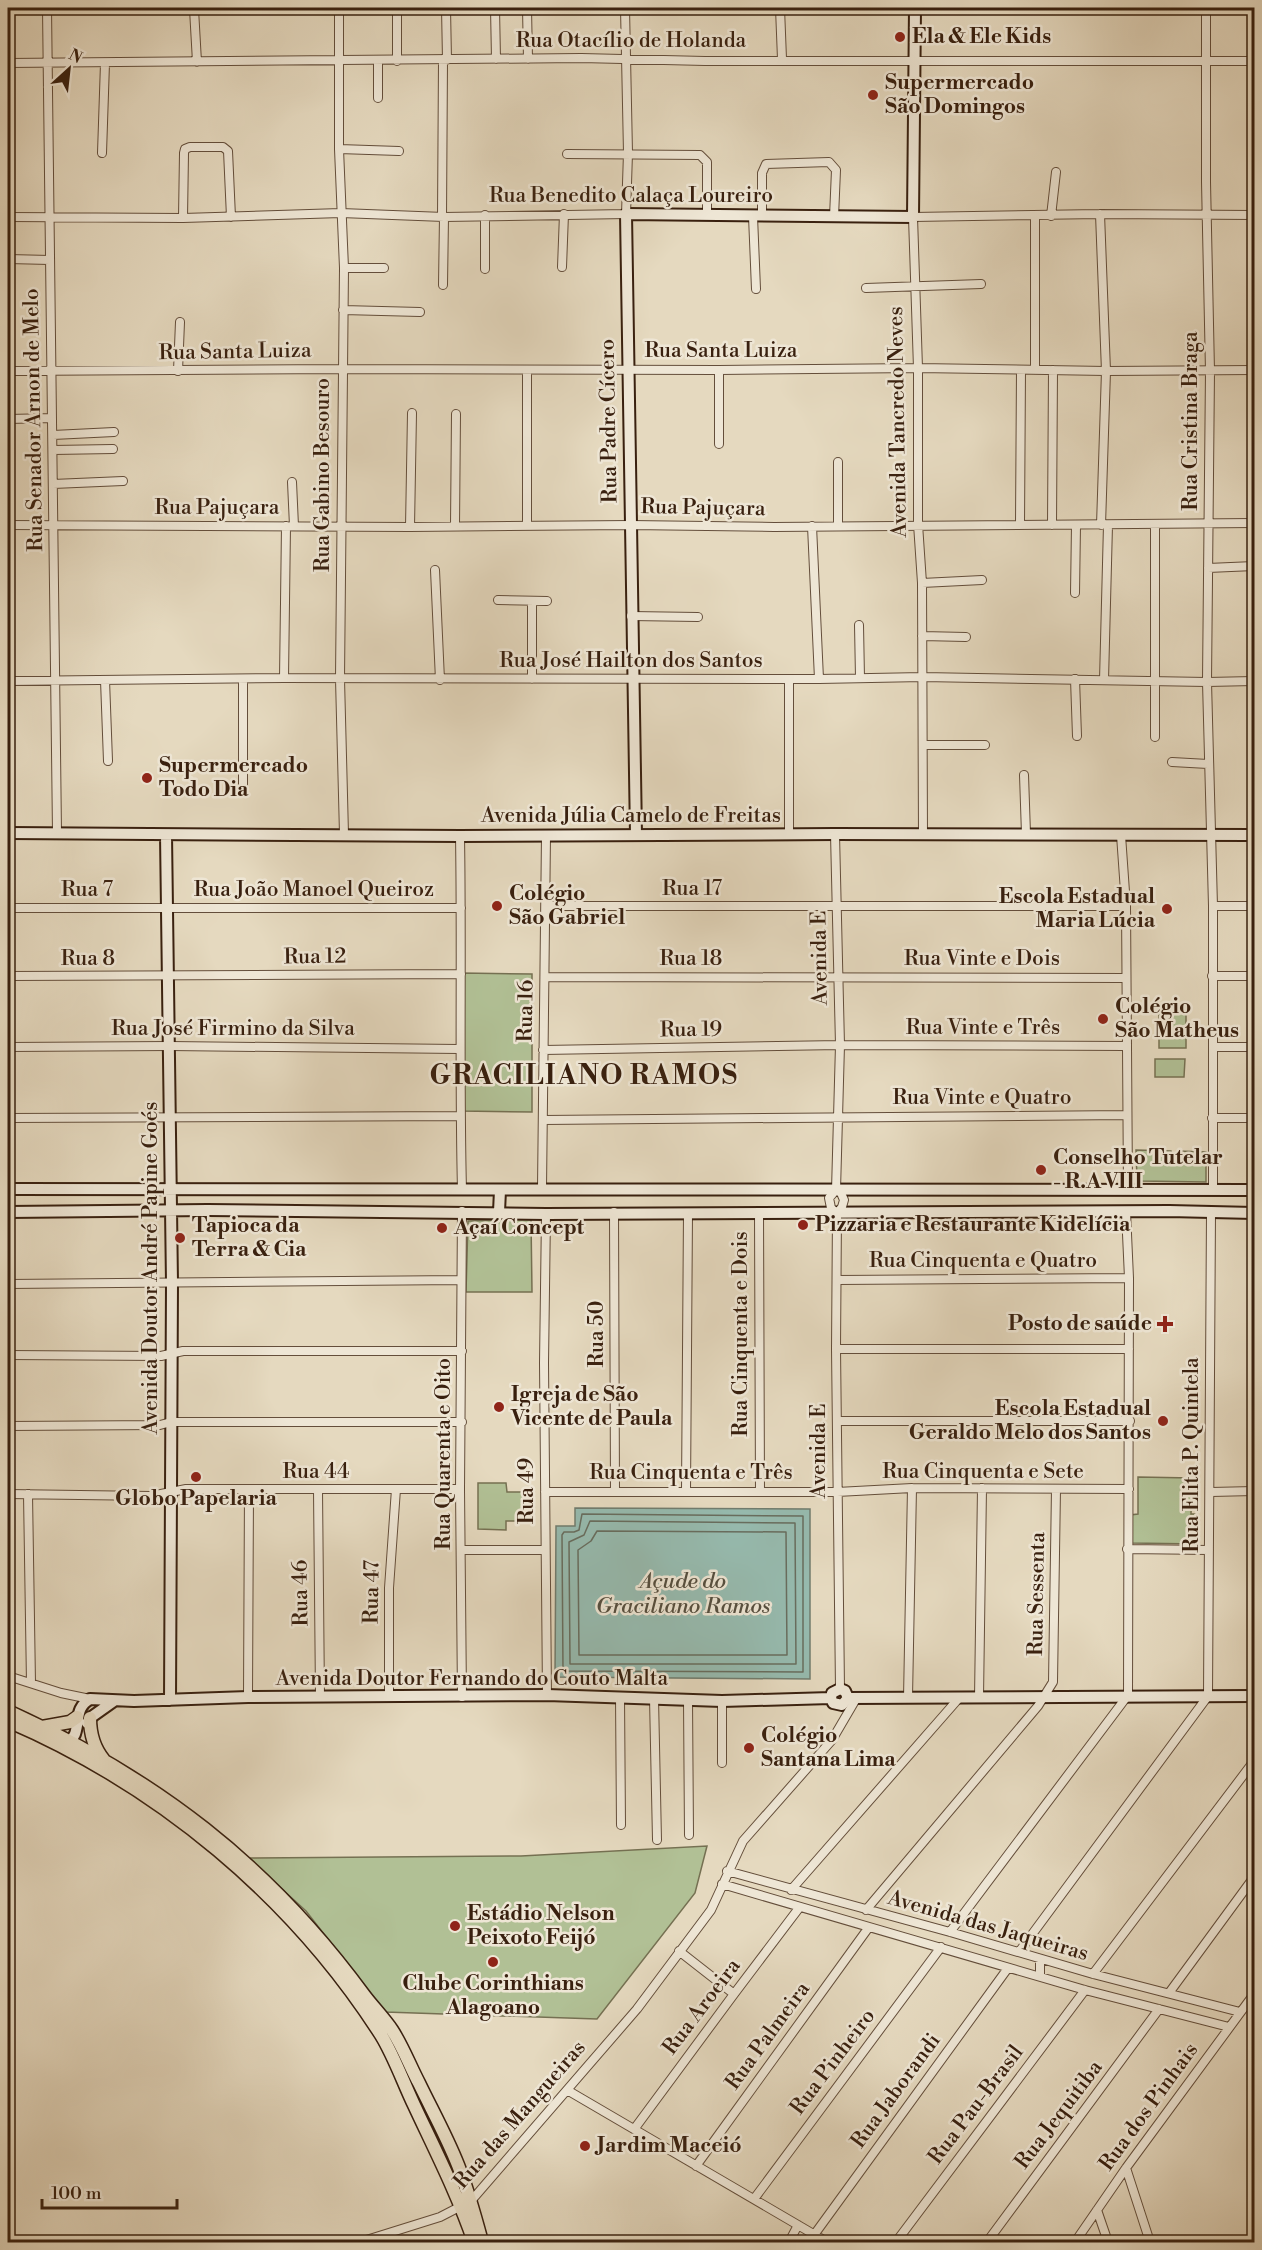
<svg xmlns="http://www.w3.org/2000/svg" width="1262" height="2250" font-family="'Libre Bodoni',serif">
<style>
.green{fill:#b1c095;stroke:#757052;stroke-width:1.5}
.water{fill:#96baae;stroke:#717c6e;stroke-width:1.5}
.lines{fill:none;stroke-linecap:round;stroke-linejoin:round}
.shore{stroke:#686d5e;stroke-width:1.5}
.street-casing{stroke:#644e3b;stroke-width:10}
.secondary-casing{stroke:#39200f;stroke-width:14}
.primary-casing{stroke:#39200f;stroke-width:15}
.street{stroke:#eee6d5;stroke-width:8}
.secondary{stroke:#eee6d5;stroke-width:10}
.primary{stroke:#e5d9bf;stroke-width:12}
.poi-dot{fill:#8f2418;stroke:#eee6d5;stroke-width:2}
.labels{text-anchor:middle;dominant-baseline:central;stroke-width:5;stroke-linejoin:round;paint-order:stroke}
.poi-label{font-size:21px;font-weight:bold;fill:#39200f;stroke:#eee6d5;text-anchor:start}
.street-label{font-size:21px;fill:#39200f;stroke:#eee6d5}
.water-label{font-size:22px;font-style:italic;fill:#554e3f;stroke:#eee6d5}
.district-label{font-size:27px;font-weight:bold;letter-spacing:1.5px;fill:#39200f;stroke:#eee6d5}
</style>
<rect width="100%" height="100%" fill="#e5d9bf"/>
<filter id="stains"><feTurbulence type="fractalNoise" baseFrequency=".00333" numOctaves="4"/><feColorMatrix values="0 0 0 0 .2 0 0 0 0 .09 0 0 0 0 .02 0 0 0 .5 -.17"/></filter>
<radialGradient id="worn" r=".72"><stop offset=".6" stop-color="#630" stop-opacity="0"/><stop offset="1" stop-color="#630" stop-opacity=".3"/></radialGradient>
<!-- green -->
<path class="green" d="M 461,973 L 532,974 L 532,1112 L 461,1111 Z
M 1159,1004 L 1186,1004 L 1186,1048 L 1159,1048 Z
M 1155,1059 L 1185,1059 L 1184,1077 L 1155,1077 Z
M 1136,1150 L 1171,1151 L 1172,1155 L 1178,1155 L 1178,1151 L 1206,1152 L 1206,1182 L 1139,1181 L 1137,1179 Z
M 531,1219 L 532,1292 L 466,1292 L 468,1221 Z
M 1138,1477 L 1192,1478 L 1191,1514 L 1196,1514 L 1197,1544 L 1131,1543 L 1130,1515 L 1138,1514 Z
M 478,1483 L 506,1483 L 507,1492 L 525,1492 L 524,1521 L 506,1521 L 506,1530 L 478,1529 Z
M 707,1846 L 695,1893 L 597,2019 L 385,2012 L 306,1911 L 248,1858 L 521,1856 Z"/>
<!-- water -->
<path class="water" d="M 575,1508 L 810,1509 L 810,1679 L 555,1677 L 556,1526 L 575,1526 Z"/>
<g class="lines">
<!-- shore -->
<path class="shore" d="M 582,1514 L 803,1516 L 803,1672 L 563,1671 L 562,1535 L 564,1532 L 574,1532 L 579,1530 Z
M 590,1521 L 795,1523 L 796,1664 L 570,1664 L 569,1542 L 584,1535 Z
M 597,1531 L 786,1532 L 787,1655 L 579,1655 L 578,1550 L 591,1541 Z"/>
<!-- street casing -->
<g class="street-casing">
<path id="street" d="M 47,8 L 57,833
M 339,8 L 339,149 L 344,268 L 340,679 L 344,834
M 397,8 L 397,61
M 446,8 L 447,60
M 495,8 L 496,59
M 527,8 L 528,59
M 780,8 L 782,59
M 1206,8 L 1206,182 L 1210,371 L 1207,682 L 1213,906 L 1213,1190
M 194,9 L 197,62
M 134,10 L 251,8
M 378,61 L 378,98
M 8,63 L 581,58 L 705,61 L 1254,61
M 339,149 L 399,151
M 102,153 L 105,63
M 567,154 L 700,155 L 707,162 L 707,215
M 1100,214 L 1106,371 L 1101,525
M 485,215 L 485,269
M 753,216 L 756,289
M 762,216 L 762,173 L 766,164 L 829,162 L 836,170 L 834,217
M 1051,216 L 1056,172
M 8,217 L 183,218 L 341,213 L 444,217 L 626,214 L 628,153 L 625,8
M 442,217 L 443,60
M 183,218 L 184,153 L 185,149 L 190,147 L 223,147 L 228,151 L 231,217
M 8,259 L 50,260
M 562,267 L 564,214
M 344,268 L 384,268
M 443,285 L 444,217
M 866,288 L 981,284
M 343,310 L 420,312
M 527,370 L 527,526
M 1035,370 L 1035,216
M 8,371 L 342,369 L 719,370 L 918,368 L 1106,371 L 1254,370
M 178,371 L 180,322
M 8,419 L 52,418
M 53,435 L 114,432
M 719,444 L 719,370
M 53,450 L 113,449
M 838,462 L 838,525
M 292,482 L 294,526
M 53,484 L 123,481
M 1020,524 L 1021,370
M 8,525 L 410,527 L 631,525 L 774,527 L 1254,523
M 1052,525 L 1053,370
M 455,526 L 456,414
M 812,526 L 819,679
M 410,527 L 412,413
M 1208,568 L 1254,566
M 435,570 L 440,680
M 922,583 L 982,580
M 1075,593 L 1076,525
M 498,600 L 547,601
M 631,616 L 698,617
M 859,625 L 860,678
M 922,636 L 966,637
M 284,678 L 286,526
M 243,679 L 243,791
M 532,679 L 532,601
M 789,679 L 789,834
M 1075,679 L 1077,736
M 105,680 L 108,761
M 1104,680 L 1108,525
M 8,681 L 284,678 L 819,679 L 923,677 L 1207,682 L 1254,681
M 1155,737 L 1155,525
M 924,745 L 985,745
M 1172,762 L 1208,764
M 1024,775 L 1026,834
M 835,834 L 840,1045 L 836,1190 L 829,1198 L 831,1208 L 837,1213
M 923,835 L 922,583 L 918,524 L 918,368 L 913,217 L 1100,214 L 1254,215
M 1121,835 L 1126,906 L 1128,1189
M 460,836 C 462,954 459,1072 462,1190
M 546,906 L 1126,906
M 1213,906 L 1254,906
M 8,908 L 461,908
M 8,976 L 461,974
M 1212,976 L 1254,976
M 545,977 L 1126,978
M 8,1047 L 170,1046 L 459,1049
M 1214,1047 L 1254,1047
M 543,1050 L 840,1045 L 1126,1046
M 8,1118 L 460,1116
M 1212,1118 L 1254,1118
M 543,1120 L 1127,1115
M 542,1188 L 546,835
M 836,1190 L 841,1193 L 844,1200 L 842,1207 L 837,1213 L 836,1349 L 840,1689
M 462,1211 L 460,1489 L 462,1697
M 614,1212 L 615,1491
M 759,1212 L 760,1491
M 546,1214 L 544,1363 L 547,1695
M 837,1280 L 1129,1278
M 8,1284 L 461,1280
M 836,1349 L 1129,1349
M 8,1355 L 161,1356 L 183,1351 L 462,1351
M 838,1421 L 1130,1421
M 8,1426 L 160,1425 L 171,1422 L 462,1422
M 318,1490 L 320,1697
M 686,1491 L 688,1213
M 545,1492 L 837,1492 L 912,1488 L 1129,1489
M 1211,1492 L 1254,1491
M 8,1494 L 151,1496 L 186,1489 L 460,1489
M 28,1494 L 31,1683
M 1127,1549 L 1209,1550
M 461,1550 L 545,1550
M 8,1676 L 61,1693 L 90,1699
M 389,1696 L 389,1588 L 396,1489
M 248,1697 L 249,1490
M 620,1697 L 621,1825
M 654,1698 L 657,1840
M 908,1698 L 912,1488
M 979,1698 L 982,1488
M 688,1700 L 689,1835
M 722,1701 L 722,1763
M 727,1871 L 950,1932 L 1093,1974 L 1240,2012
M 722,1884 L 1085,1990 L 1229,2027
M 791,1890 L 959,1698
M 866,1910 L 1038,1706 L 1053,1682 L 1056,1489
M 950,1932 L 1128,1695 L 1129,1278 L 1126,1212
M 679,1951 L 734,1994
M 1019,1952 L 1208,1696 L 1211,1213
M 1093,1974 L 1254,1761
M 1040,1976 L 1040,1959
M 1169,1993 L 1254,1877
M 567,2090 L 827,2242
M 635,2128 L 734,1994 L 799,1908
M 696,2166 L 869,1927
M 1126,2168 L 1150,2242
M 754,2199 L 941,1947
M 1097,2210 L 1108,2242
M 814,2235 L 1008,1968
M 360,2242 L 440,2217 L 471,2201 L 637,2009 L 711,1910 L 743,1841 L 832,1740 L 856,1699
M 789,2242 L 798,2225
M 896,2242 L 1085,1990
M 987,2242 L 1159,2009
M 1075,2242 L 1126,2168 L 1254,1994"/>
</g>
<!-- secondary casing -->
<g class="secondary-casing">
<path id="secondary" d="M 8,833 L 460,836 L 835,834 L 1254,835
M 166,835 L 172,1283 L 170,1700
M 636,835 L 626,214 L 913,217 L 915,8
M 8,1189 L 1254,1190
M 8,1212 L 208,1210 L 546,1214 L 1169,1211 L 1254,1213
M 499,1212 L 500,1190
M 831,1698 L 832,1693 L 840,1689 L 845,1691 L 848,1698
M 831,1698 L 833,1703 L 842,1705 L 848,1698
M 848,1698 L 1254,1696
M 87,1723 L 90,1718 L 114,1701
M 67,1747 C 70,1743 73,1738 75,1734 C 80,1719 75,1708 90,1699 L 134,1701 L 248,1697 L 547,1695 L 722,1701 L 831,1698"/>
</g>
<!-- primary casing -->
<g class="primary-casing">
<path id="primary" d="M 8,1711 C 155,1778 268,1864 364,1995 C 373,2007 384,2018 392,2030 C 403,2047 410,2066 419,2083 C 432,2110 447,2137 458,2165 C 468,2190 475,2216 482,2242
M 90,1718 C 90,1733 94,1748 104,1760
M 8,1721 C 159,1786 292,1896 381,2035 C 394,2056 403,2082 414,2105 C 435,2150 458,2195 474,2242
M 42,1727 L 70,1722 L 77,1717"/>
</g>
<!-- street -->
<use href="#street" class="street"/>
<!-- secondary -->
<use href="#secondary" class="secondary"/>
<!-- primary -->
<use href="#primary" class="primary"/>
</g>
<!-- markers -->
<g class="poi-dot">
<circle cx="900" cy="37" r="6"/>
<circle cx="873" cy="95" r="6"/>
<circle cx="147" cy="778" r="6"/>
<circle cx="497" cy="906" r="6"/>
<circle cx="1167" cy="909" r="6"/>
<circle cx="1103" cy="1019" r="6"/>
<circle cx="1041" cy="1170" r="6"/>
<circle cx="803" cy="1225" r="6"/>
<circle cx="442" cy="1228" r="6"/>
<circle cx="180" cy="1238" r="6"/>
<path d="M1162 1315h6v6h6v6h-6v6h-6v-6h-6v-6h6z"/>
<circle cx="499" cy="1407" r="6"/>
<circle cx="1163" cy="1421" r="6"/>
<circle cx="196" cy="1477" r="6"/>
<circle cx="749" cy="1748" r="6"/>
<circle cx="455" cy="1926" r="6"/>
<circle cx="493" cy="1962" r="6"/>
<circle cx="585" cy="2146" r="6"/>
</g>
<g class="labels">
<!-- poi labels -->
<g class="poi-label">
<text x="912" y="37">Ela &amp; Ele Kids</text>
<text x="885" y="83">Supermercado<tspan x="885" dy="24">São Domingos</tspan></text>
<text x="159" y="766">Supermercado<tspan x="159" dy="24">Todo Dia</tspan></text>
<text x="509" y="894">Colégio<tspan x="509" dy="24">São Gabriel</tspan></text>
<text x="1155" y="897" text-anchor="end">Escola Estadual<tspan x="1155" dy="24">Maria Lúcia</tspan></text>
<text x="1115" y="1007">Colégio<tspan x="1115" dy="24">São Matheus</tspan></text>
<text x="1053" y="1158">Conselho Tutelar<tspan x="1053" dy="24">- R.A VIII</tspan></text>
<text x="815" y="1225">Pizzaria e Restaurante Kidelícia</text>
<text x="192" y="1226">Tapioca da<tspan x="192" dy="24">Terra &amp; Cia</tspan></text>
<text x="454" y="1228">Açaí Concept</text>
<text x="1152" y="1324" text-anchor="end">Posto de saúde</text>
<text x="511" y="1395">Igreja de São<tspan x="511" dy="24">Vicente de Paula</tspan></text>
<text x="1151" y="1409" text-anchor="end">Escola Estadual<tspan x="1151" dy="24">Geraldo Melo dos Santos</tspan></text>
<text x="196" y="1499" text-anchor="middle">Globo Papelaria</text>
<text x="761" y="1736">Colégio<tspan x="761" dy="24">Santana Lima</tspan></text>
<text x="467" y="1914">Estádio Nelson<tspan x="467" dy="24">Peixoto Feijó</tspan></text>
<text x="493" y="1984" text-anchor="middle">Clube Corinthians<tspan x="493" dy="24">Alagoano</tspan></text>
<text x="597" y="2146">Jardim Maceió</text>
</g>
<!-- street labels -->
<g class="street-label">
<text x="631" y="41">Rua Otacílio de Holanda</text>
<text x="631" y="196">Rua Benedito Calaça Loureiro</text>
<text x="721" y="351">Rua Santa Luiza</text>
<text transform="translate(235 352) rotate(-1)">Rua Santa Luiza</text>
<text transform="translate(34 420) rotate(-91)">Rua Senador Arnon de Melo</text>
<text transform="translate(609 421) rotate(-91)">Rua Padre Cícero</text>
<text transform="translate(1191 421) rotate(-90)">Rua Cristina Braga</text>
<text transform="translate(898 422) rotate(-91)">Avenida Tancredo Neves</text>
<text transform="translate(323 475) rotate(-90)">Rua Gabino Besouro</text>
<text x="217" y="508">Rua Pajuçara</text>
<text transform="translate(703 508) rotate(1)">Rua Pajuçara</text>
<text x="631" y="661">Rua José Hailton dos Santos</text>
<text x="631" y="816">Avenida Júlia Camelo de Freitas</text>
<text x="692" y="889">Rua 17</text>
<text x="87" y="890">Rua 7</text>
<text x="314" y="890">Rua João Manoel Queiroz</text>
<text transform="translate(315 957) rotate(-1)">Rua 12</text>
<text transform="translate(820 958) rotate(-91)">Avenida E</text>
<text x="88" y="959">Rua 8</text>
<text x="691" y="959">Rua 18</text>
<text x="982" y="959">Rua Vinte e Dois</text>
<text transform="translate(526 1011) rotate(-89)">Rua 16</text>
<text x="983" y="1028">Rua Vinte e Três</text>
<text x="233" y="1029">Rua José Firmino da Silva</text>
<text transform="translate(691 1030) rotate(-1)">Rua 19</text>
<text x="982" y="1098">Rua Vinte e Quatro</text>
<text x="983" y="1261">Rua Cinquenta e Quatro</text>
<text transform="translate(151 1268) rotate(-90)">Avenida Doutor André Papine Goés</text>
<text transform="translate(597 1334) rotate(-90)">Rua 50</text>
<text transform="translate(741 1334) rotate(-90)">Rua Cinquenta e Dois</text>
<text transform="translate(819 1451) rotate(-90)">Avenida E</text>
<text transform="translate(444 1454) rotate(-90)">Rua Quarenta e Oito</text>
<text transform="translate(1192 1455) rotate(-90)">Rua Elita P. Quintela</text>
<text x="316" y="1472">Rua 44</text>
<text x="983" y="1472">Rua Cinquenta e Sete</text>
<text x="691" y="1473">Rua Cinquenta e Três</text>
<text transform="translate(527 1491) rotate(-90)">Rua 49</text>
<text transform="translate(372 1592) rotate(-89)">Rua 47</text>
<text transform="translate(301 1593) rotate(-91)">Rua 46</text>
<text transform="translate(1037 1594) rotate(-89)">Rua Sessenta</text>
<text x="472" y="1679">Avenida Doutor Fernando do Couto Malta</text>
<text transform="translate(988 1926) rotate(16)">Avenida das Jaqueiras</text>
<text transform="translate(702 2007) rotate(-53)">Rua Aroeira</text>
<text transform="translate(768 2036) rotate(-54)">Rua Palmeira</text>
<text transform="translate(833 2062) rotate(-53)">Rua Pinheiro</text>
<text transform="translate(896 2091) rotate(-54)">Rua Jaborandi</text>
<text transform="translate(976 2105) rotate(-53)">Rua Pau-Brasil</text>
<text transform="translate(1149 2107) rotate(-54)">Rua dos Pinhais</text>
<text transform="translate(520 2115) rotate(-49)">Rua das Mangueiras</text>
<text transform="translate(1059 2115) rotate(-53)">Rua Jequitiba</text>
</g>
<!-- water labels -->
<g class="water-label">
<text x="683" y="1581">Açude do<tspan x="683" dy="25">Graciliano Ramos</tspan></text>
</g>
<!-- district labels -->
<g class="district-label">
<text x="584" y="1076">GRACILIANO RAMOS</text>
</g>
</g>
<!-- margin -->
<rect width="1262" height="2250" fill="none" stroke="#e5d9bf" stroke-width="30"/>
<rect x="9" y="9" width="1244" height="2232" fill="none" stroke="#39200f" stroke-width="3"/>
<rect x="15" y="15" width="1232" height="2220" fill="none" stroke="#39200f" stroke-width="1.5"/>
<!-- north arrow -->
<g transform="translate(69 69) rotate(27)" stroke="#eee6d5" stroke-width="4.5" paint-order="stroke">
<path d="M0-4.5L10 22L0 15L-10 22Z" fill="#39200f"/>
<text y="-9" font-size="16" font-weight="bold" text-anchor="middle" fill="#39200f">N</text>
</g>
<!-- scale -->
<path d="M42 2199v9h135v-9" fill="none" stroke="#39200f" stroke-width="3"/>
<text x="51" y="2199" font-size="18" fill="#39200f" stroke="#eee6d5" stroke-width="4.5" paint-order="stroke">100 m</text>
<rect width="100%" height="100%" filter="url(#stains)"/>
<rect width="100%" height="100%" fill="url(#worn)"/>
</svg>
